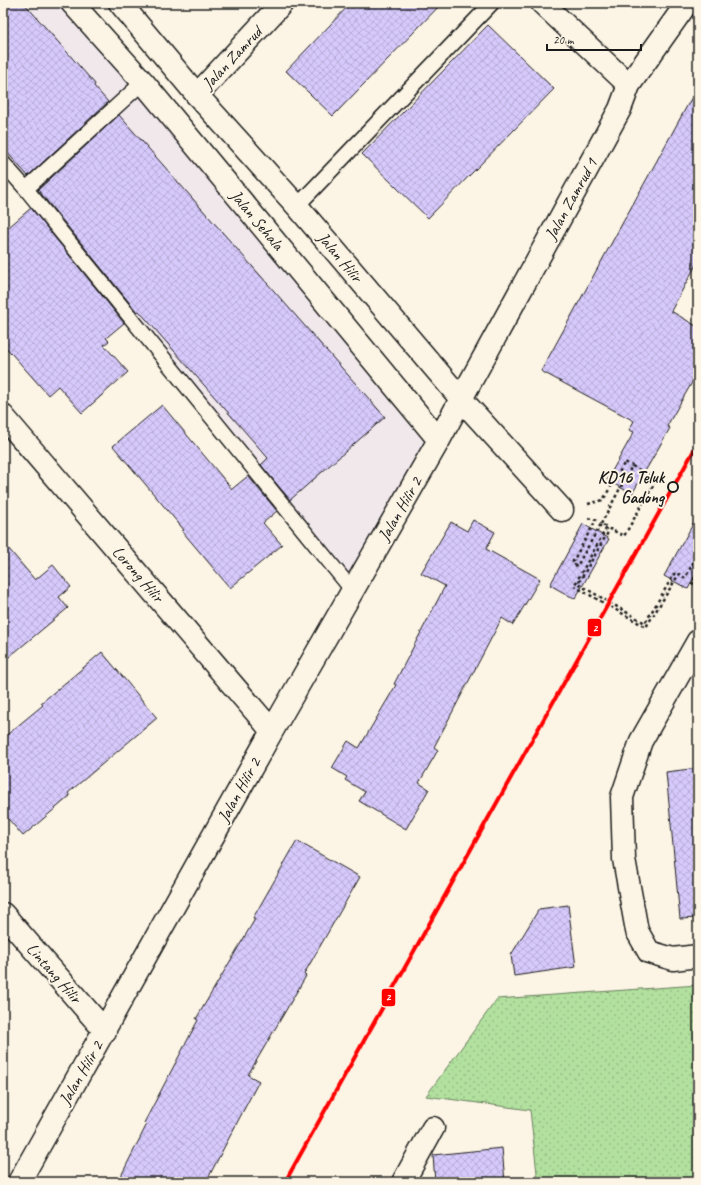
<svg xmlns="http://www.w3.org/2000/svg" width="701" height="1185" font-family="Caveat,sans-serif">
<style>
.built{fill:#f1e8ec}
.grass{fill:url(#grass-dots);stroke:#677e5d}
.building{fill:url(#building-cross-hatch);stroke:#1c1c1c}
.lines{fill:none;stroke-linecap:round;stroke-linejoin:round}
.service-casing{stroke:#1c1c1c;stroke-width:17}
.minor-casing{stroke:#1c1c1c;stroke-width:25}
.tertiary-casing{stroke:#1c1c1c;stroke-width:25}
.path{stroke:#1c1c1c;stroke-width:2.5;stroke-dasharray:3 3;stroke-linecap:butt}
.service{stroke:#fcf5e5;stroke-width:14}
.minor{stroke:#fcf5e5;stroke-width:22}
.tertiary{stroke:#fcf5e5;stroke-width:22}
.rail-1-casing{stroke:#fcf5e5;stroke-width:7}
.rail-1{stroke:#f00;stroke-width:4}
.stop-dot{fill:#fcf5e5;stroke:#1c1c1c;stroke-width:2}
.labels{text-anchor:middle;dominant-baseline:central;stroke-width:4;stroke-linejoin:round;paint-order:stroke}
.street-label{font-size:17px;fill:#1c1c1c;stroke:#fcf5e5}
.stop-label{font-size:17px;font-weight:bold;fill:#1c1c1c;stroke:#fcf5e5;text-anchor:end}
.line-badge{stroke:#fcf5e5;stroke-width:1.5}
.badge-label{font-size:11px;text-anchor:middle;font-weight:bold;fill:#fff}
</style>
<defs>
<pattern id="grass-dots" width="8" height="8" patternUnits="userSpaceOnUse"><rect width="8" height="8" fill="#b2e09e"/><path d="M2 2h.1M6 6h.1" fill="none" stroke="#98c088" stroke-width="1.8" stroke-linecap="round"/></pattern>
<pattern id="building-cross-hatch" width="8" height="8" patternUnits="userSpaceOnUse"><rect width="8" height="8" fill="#d6c9fb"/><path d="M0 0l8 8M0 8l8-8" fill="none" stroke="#b7acd7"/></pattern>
</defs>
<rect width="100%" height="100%" fill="#fcf5e5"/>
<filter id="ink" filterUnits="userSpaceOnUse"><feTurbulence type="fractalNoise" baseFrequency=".025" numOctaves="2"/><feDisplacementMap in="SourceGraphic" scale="8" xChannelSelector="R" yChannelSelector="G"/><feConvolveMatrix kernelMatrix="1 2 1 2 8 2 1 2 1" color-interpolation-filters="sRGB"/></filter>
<g filter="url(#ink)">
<!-- built -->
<path class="built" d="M 3,3 L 55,3 L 145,102 L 424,442 L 349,573 L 3,152 Z"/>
<!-- grass -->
<path class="grass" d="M 698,985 L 698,1182 L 538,1182 L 530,1110 L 426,1096 L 497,999 Z"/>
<!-- building -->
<path class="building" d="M 3,3 L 24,3 L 95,84 L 94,86 L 108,102 L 28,176 L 3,148 Z
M 351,3 L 442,3 L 333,116 L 286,71 Z
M 488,25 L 554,89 L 428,218 L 362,154 Z
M 698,86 L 698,261 L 671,311 L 698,327 L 698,372 L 667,426 L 670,428 L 632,494 L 607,480 L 634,432 L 629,430 L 634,421 L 541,371 Z
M 119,115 L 385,417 L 290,500 L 261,465 L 268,458 L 139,311 L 137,312 L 38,190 Z
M 31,208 L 124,323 L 106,338 L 109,341 L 104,345 L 128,372 L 82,413 L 58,386 L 48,395 L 3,344 L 3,232 Z
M 162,405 L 232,489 L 248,476 L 277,511 L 263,523 L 282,545 L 230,588 L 182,531 L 184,530 L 113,446 Z
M 698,515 L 698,570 L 688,589 L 664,576 Z
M 473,520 L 495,532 L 486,549 L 540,579 L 513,625 L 502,618 L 434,747 L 438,750 L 419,783 L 429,789 L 406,829 L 359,801 L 365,792 L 345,780 L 347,777 L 332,768 L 348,741 L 359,748 L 396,685 L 394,684 L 445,586 L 421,573 L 451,522 L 467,531 Z
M 583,524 L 609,539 L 575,599 L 550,585 Z
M 3,542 L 35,580 L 53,565 L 71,587 L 59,597 L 68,608 L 3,662 Z
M 102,652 L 157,718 L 68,793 L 70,796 L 23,836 L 3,813 L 3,738 L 43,705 L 41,703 Z
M 698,768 L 698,918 L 680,919 L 666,772 Z
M 297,841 L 360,877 L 304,974 L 306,976 L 248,1075 L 259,1081 L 239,1119 L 206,1182 L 118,1182 L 147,1124 L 144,1123 L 198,1020 L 196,1019 L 255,919 L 253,918 Z
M 568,905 L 576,967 L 514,976 L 511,955 L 539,909 Z
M 502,1148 L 505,1182 L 435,1182 L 433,1155 Z"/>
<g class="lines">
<!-- service casing -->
<g class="service-casing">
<path id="service" d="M 3,163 L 26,189 L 353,591
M 26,189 L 143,82
M 297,206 L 492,3"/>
</g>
<!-- minor casing -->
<g class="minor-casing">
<path id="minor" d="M 72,3 L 143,82 L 439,440
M 542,3 L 629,85
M 197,95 L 282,3
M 3,416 L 272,731
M 698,641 L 641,741 L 622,797 L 624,859 L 637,931 L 649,952 L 673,959 L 698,956
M 3,914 L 105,1031
M 19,1182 L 272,731 L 439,440 L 461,399 L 562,510
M 403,1182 L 433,1128"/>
</g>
<!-- tertiary casing -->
<g class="tertiary-casing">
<path id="tertiary" d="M 120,3 L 197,95 L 297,206 L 461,399 L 620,109 L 629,85 L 687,3"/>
</g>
<!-- path -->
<path class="path" d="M 588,504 L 603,500 L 625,462 L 632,466
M 588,518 L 596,520 L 572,563 L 577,566 L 601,524 L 607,527 L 574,586 L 646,627 L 679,574 L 685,578 L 698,554
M 601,524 L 632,466 L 657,479 L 624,536 L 610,529 L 578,584 L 645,623 L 676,571
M 698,572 L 692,583 L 698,586"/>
<!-- service -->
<use href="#service" class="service"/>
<!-- minor -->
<use href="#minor" class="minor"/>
<!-- tertiary -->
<use href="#tertiary" class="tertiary"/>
<!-- rail-1 casing -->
<g class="rail-1-casing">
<path id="rail-1" d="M 285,1182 L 698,443"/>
</g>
<!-- rail-1 -->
<use href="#rail-1" class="rail-1"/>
</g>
</g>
<!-- markers -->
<circle class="stop-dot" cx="673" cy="487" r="5"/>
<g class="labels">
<!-- street labels -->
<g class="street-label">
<text transform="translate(232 58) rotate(-47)">Jalan Zamrud</text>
<text transform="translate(571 199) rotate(-61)">Jalan Zamrud 1</text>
<text transform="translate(257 220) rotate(50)">Jalan Sehala</text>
<text transform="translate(340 257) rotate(50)">Jalan Hilir</text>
<text transform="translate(400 509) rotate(-60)">Jalan Hilir 2</text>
<text transform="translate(138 574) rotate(49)">Lorong Hilir</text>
<text transform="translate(239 790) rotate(-61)">Jalan Hilir 2</text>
<text transform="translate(54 973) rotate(49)">Lintang Hilir</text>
<text transform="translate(81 1073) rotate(-60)">Jalan Hilir 2</text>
</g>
<!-- stop labels -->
<g class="stop-label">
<text x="664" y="477">KD16 Teluk<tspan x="664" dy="20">Gadong</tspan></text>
</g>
</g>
<g class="line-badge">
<rect x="587" y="618" width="15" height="19" rx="4" fill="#f00"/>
<rect x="381" y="988" width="15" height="19" rx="4" fill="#f00"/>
</g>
<g class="badge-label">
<text x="595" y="632">2</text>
<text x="388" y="1001">2</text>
</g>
<!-- margin -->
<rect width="701" height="1185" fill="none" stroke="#fcf5e5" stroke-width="16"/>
<rect x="8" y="8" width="685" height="1169" fill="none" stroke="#1c1c1c" stroke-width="1.5" filter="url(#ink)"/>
<!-- scale -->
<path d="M547 44v6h94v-6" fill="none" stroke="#1c1c1c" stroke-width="2"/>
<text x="553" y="44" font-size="12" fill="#1c1c1c" stroke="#fcf5e5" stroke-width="3" paint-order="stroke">20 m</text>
</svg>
